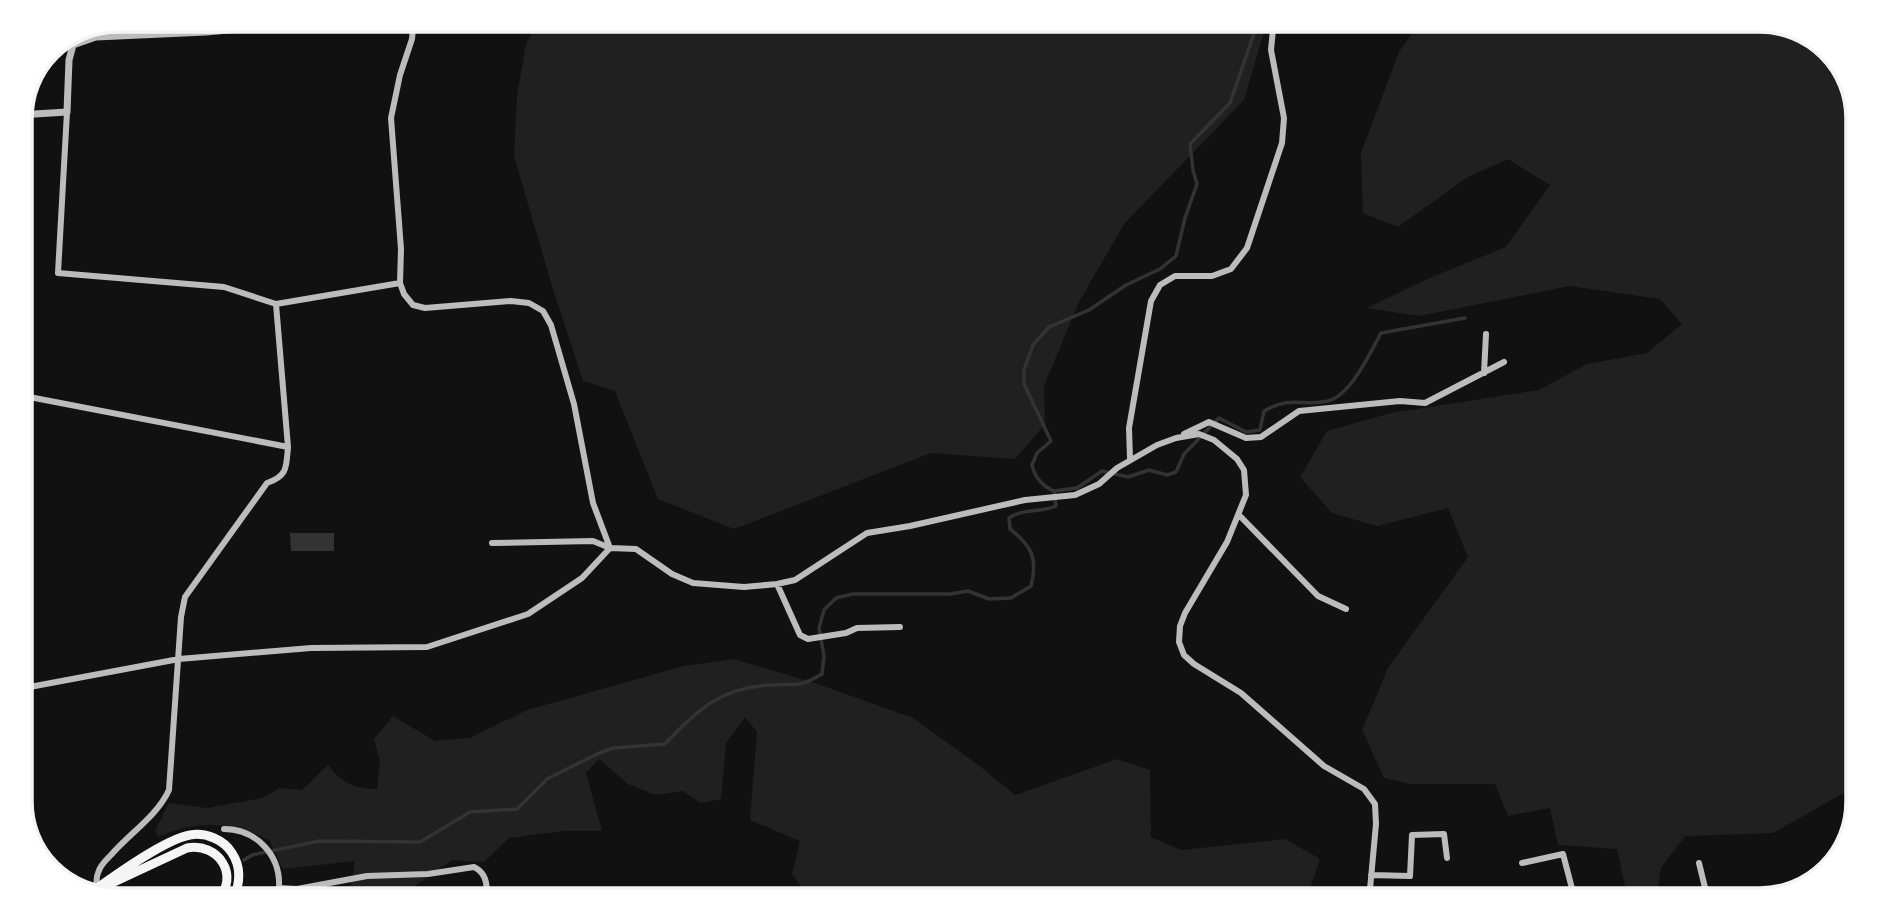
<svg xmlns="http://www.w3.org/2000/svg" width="1877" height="919" font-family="'PT Sans',sans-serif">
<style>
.green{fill:#202020}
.water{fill:#333}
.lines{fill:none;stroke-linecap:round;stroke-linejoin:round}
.stream{stroke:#333;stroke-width:3.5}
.minor{stroke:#bcbcbc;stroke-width:6}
.tertiary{stroke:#bcbcbc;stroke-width:7}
.primary{stroke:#f5f5f5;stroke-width:9}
.rim{fill:none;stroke:#f5f5f5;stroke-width:3.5}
</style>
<rect width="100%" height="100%" fill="#111"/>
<!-- green -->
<path class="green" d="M 540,19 L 1257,19 L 1265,28 L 1244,100 L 1124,224 L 1079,302 L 1044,386 L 1045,424 L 1015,459 L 931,453 L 734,529 L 658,499 L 615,391 L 583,381 L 552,286 L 514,156 L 517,96 L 526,44 Z
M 1422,19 L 1760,19 L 1803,29 L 1841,62 L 1858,111 L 1858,785 L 1773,833 L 1685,836 L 1661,868 L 1656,900 L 1628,900 L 1617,849 L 1558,845 L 1550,808 L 1508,816 L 1495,784 L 1411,784 L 1384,778 L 1362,730 L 1388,668 L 1468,557 L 1448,508 L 1377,526 L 1332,513 L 1300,477 L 1327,431 L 1391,413 L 1539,390 L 1587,364 L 1647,353 L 1682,324 L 1660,299 L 1570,286 L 1419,316 L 1367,308 L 1427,279 L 1506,247 L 1550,185 L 1508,159 L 1468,177 L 1398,227 L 1363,213 L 1361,153 L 1399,52 Z
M 734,659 L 815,683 L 913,718 L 977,764 L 1015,795 L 1117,759 L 1150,770 L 1151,837 L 1181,850 L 1285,839 L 1320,859 L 1306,900 L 892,900 L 892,896 L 806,894 L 792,874 L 800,841 L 750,820 L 757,732 L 745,717 L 726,743 L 721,799 L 701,803 L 683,791 L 655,795 L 628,784 L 599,759 L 586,773 L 602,831 L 564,831 L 509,838 L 484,862 L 452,860 L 395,900 L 337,900 L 350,892 L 355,861 L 283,869 L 269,840 C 230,822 198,819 158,837 L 155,831 L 169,803 L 207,808 L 263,798 L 280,788 L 302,790 L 328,765 C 342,783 354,789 377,789 L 380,761 L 374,739 L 393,716 L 435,741 L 470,738 L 527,710 L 684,666 Z"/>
<!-- water -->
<path class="water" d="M 290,533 L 334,533 L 334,551 L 291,551 Z"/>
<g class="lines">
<!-- stream -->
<path class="stream" d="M 1054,491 L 1077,488 L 1102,471 L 1128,477 L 1149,470 L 1167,475 L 1176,472 L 1184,454 L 1219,418 L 1246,432 L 1260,430 L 1264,411 C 1292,395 1302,407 1328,401 C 1351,395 1370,353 1381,333 L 1465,318
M 244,860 L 252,855 L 319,841 L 420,842 L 470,812 L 517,809 L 547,779 L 597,754 L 613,748 L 665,744 C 697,710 721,687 771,685 C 799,683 796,689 822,674 L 824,656 L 819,628 L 824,610 L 836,598 L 853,594 L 950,594 L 968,591 L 989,599 L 1011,598 L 1031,586 C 1038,559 1032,546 1010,529 L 1009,518 C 1024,508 1041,513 1056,506 L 1054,491 C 1042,486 1035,478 1032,465 L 1037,453 L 1051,441 L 1024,384 L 1024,370 L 1033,345 L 1049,327 L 1089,310 L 1126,285 L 1160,269 L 1176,256 L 1185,218 L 1197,184 L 1193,170 L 1190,144 L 1230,103 L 1259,19
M 1594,899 L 1595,900"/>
<!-- minor -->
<path class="minor" d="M 297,19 L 297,24 L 336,19
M 414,19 L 412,39 L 400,75 L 391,118 L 401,249 L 400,283 L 404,294 L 413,305 L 425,308 L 511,301 L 529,303 L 543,311 L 551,325 L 574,404 L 593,503 L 610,548
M 67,112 L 58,273 L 224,287 L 276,304 L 400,283
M 1484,373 L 1486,334
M 19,395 L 288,447
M 1184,434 L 1209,422 L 1246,438 L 1261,437 L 1299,411 L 1400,401 L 1425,403 L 1504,362
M 1130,459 L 1129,428 L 1151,301 L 1160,285 L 1175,276 L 1212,276 L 1231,269 L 1247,248 L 1282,143 L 1284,118 L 1271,50 L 1274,19
M 1239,515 L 1318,596 L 1346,609
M 492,543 L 593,541 L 610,548
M 777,584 L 800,635 L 808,639 L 846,633 L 857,628 L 900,627
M 19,689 L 179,659 L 311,648 L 427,647 L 528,614 L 582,578 L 610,548 L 636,549 L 672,574 L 693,583 L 744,587 L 777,584 L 795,580 L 867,533 L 910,526 L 1025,500 L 1075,495 L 1099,484 L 1117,468 L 1157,445 L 1176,438 L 1199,434 L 1214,440 L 1237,459 L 1244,470 L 1246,495 L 1227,542 L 1185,613 L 1180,626 L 1179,642 L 1184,655 L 1194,664 L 1241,693 L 1324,766 L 1364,789 L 1375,804 L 1376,824 L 1369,900
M 224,829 C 256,829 281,855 279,888
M 1522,863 L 1563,854 L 1575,900
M 1699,863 L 1708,900
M 1371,875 L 1410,876 L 1412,835 L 1444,834 L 1447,858
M 96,889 C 97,884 96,877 98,873 C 100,865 106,860 111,855 C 130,833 157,816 169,790 L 181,617 L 185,597 L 267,483 C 288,476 286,467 288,447 L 276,304
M 267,900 L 279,888 L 297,889 L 367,876 L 428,874 L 474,867 C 487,873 488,887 486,900"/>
<!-- tertiary -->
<path class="tertiary" d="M 19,115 L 67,112 L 69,60 L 73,45 L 96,37 L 206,32 L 297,24"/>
<!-- primary -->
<path class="primary" d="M 112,883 L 187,848 C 218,842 241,876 217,900
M 96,889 C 117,874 166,839 190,835 C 206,832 224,840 232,853 C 242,868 240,884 233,900"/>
</g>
<!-- crop -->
<path d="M0 0H1877V919H0ZM118 32H1760A86 86 0 0 1 1846 118V802A86 86 0 0 1 1760 888H118A86 86 0 0 1 32 802V118A86 86 0 0 1 118 32Z" fill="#fff" fill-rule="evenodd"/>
<path class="rim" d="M118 32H1760A86 86 0 0 1 1846 118V802A86 86 0 0 1 1760 888H118A86 86 0 0 1 32 802V118A86 86 0 0 1 118 32Z"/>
</svg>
